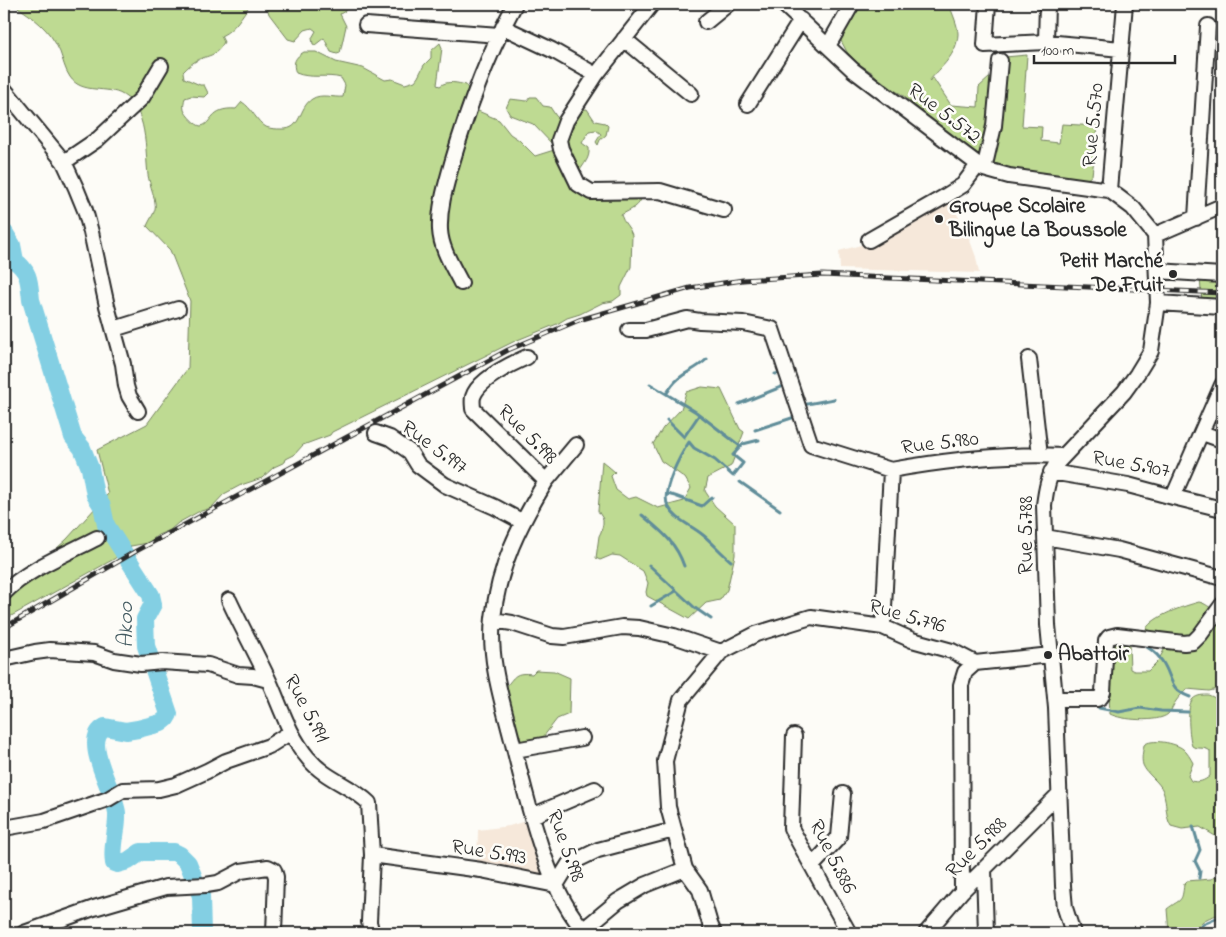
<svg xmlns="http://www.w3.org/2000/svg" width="1226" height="937" font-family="'Indie Flower',sans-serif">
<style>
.built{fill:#f6e8da}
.green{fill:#beda92;stroke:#74825e}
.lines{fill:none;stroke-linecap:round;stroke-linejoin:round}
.stream{stroke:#608d99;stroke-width:3}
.river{stroke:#83cfe3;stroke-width:18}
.minor-casing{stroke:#2b2b2b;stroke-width:18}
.minor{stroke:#fdfcf7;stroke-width:14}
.rail-casing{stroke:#2b2b2b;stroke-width:5}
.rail{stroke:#fdfcf7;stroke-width:3;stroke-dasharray:9;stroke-linecap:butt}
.poi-dot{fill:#2b2b2b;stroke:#fdfcf7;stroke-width:2}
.labels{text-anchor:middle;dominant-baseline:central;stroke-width:5;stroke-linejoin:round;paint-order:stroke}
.street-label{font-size:21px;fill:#2b2b2b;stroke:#fdfcf7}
.poi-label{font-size:21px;font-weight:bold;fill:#2b2b2b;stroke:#fdfcf7;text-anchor:start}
.water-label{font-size:22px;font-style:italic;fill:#455c62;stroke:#fdfcf7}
</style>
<rect width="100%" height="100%" fill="#fdfcf7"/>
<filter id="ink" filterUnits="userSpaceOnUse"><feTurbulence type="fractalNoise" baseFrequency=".02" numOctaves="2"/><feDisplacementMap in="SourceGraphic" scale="10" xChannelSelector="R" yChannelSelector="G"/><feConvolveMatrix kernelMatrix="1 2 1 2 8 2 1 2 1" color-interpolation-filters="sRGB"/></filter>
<g filter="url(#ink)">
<!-- built -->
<path class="built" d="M 950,200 L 969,238 L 976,257 L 979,273 L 840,269 L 839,251 L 890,237 Z
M 529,820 L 546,875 L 477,865 L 478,830 L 509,826 Z"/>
<!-- green -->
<path class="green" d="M 13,4 L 251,4 C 241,16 236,29 221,36 L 224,42 C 215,58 209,54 196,61 C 192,63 187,68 183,72 L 184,78 L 200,85 L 204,85 L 208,93 L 204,97 L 191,96 L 185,98 C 184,101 183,106 184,110 C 186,115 196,126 201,126 C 213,124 209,107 236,109 L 242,102 C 252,108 256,121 266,127 C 271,129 276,129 282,129 C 302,130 298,108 312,99 C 321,93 333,98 343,97 L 345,85 L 341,78 C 327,74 310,79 296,73 C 292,63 295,57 304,52 L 316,52 L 336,62 L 363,68 L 385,80 L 392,79 L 405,84 L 415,81 L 418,77 L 424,65 L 431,58 L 431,51 L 440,43 L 442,48 L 437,85 L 440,86 C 447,80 458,83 466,85 L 470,93 L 463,102 L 464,105 L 499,120 L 510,134 L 519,140 L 535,156 L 554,150 L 555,147 L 533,124 L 510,115 L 506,108 L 510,99 L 527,101 L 530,97 L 536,97 L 543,106 L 550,107 L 556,116 L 570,128 L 579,110 L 587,109 L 595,121 L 605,123 L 608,126 L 606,135 L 600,140 L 598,145 L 596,142 L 601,134 L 596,130 L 589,131 L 582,143 L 589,148 C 590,159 584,163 579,172 C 578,176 578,181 578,185 L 642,194 C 641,207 631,209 621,215 C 623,223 630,227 632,235 L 631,267 L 621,287 L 621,295 L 613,301 L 602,303 L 580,314 L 567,318 L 557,324 L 515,341 L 332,432 L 330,435 L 303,445 L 294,455 L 286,459 L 285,462 L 274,467 L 262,478 L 241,485 L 224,494 L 211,508 L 198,512 L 178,523 L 170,530 L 158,535 L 148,543 L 131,546 L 114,559 L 4,620 L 4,605 L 23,579 L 67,539 L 108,494 L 97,450 L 147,424 L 188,368 L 190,301 L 170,250 L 147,226 C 149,221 154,214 155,209 C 157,202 149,183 148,175 C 145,150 148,109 123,95 C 107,85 82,95 70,77 C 65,70 63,60 60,52 C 50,29 33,17 13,4 Z
M 266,4 L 347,4 L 345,11 L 340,14 L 346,26 L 340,53 L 337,54 L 331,52 L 324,38 L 315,45 L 313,44 L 312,38 L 316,31 L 312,28 L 305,30 L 295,41 L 288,39 L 269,14 Z
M 856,4 L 949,4 C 952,13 958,25 958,34 C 957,55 941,67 929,81 L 933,78 L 951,105 L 978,107 L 979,87 L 990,77 L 994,58 L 1027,55 L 1022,126 L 1042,127 L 1041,141 L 1059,143 L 1062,124 L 1098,126 L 1092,175 L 1084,182 L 1003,170 L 963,145 L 901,94 L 886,86 L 873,73 L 859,64 L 847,52 L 839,37 Z
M 1200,278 L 1222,278 L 1222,316 L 1208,313 L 1202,302 Z
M 702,387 L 721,389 L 740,429 L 744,432 L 731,466 L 708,478 L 705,491 L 715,506 L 735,524 L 735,555 L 727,590 L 720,600 L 706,603 L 689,619 L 647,596 L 646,592 L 648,583 L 643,571 L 620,556 L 612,555 L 600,560 L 596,558 L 599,536 L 601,532 L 603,524 L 603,519 L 598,511 L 602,461 L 615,472 L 611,476 L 616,490 L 628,499 L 636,497 L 658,508 L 684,501 L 691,488 L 685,478 L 661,461 L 653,444 L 663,428 L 681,409 L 686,392 Z
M 1199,602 C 1209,604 1210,611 1222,610 L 1222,688 L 1209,691 L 1187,689 C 1184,693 1179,696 1176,701 C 1173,705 1172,710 1168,714 C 1158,723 1121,720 1110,714 L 1109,696 L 1111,683 L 1109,660 L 1114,644 L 1117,642 L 1126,642 L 1129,645 L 1130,669 L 1134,671 L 1148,671 L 1158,661 L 1164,650 L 1162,646 L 1147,637 L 1146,629 C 1153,616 1184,606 1199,602 Z
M 536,670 L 554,671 L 570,678 L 569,714 L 557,719 L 540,741 L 518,744 L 505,688 C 515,676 515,672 532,674 Z
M 1208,695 C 1224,700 1215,706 1222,716 L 1222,840 L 1200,827 L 1182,829 L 1171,826 C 1165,817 1167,802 1163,791 C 1159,781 1147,775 1143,765 C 1141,758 1143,751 1144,745 C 1151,738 1176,743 1183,749 C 1187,752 1191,759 1193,763 L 1188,776 L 1191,781 C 1199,783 1204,781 1210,776 L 1210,751 C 1205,746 1197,750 1192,746 C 1189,737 1186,705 1193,699 C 1197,695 1203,695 1208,695 Z
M 1222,874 L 1222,914 C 1211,916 1197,921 1196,933 L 1169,933 L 1167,909 C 1181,898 1182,904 1184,884 L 1187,881 L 1211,879 Z"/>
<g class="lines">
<!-- stream -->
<path class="stream" d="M 775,374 L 783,373
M 650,384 L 696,412 L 740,446
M 667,393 C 680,371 691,374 707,359
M 739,404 L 781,387
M 802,405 L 834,399
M 667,420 L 684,437 L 699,415
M 755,430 L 798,416
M 740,482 L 780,510
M 667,494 L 675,496 L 702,506 L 712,497
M 642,515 C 661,531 676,542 684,566
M 731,561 C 721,553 713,543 703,535 C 691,525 675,520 668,506 C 660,492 681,454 689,442 L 694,448 L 715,460 L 733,476 L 743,463 L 733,455 L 743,444 L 759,440
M 649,565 L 695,608 L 711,619
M 651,606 L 676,591
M 1140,643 C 1149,648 1156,652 1162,661 C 1173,677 1168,689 1190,697
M 1220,696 L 1222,697
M 1099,708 L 1119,712 L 1140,708 L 1161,711 L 1188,712
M 1222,759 L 1220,767 L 1222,771
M 1193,826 L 1200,850 L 1195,861 L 1200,871 L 1199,878
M 1196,933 L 1203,924 L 1222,916"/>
<!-- river -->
<path class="river" d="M 4,232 L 12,245 L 15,261 C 30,272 29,282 31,300 L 73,437 L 82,448 L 90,468 L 95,495 L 102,506 L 106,525 L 151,595 L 153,604 L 145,619 L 146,646 L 169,714 L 166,719 L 161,723 L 138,729 L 126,731 L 105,727 C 80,740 115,792 117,813 C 118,829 111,846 114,863 L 117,864 L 128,861 L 141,852 L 174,852 L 180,855 L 188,863 L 201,896 L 202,933"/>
<!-- minor casing -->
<g class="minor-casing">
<path id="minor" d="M 783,4 L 853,70 L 984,169 L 1009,176 L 1109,190 L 1133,208 L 1155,235 L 1158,303 L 1151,351 L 1137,374 L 1124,392 L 1057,463 C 1048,476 1046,490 1044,505 L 1048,625 L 1056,708 L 1063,886 L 1065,908 L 1073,933
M 988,4 L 985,45 L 1046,42 L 1121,49
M 706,22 L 728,4
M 366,25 L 499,35
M 503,27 L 552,50 L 596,75 L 652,4
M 624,39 L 691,94
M 1046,42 L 1047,4
M 828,46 L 852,4
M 596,75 L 566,121 L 559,140 L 561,149 L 578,184 L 591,192 L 660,191 L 724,210
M 4,89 L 64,162 L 76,188 L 85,210 L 91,232 L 107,306 L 123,364 L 126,386 L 129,396 L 138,411
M 748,104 L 801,20
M 64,162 L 98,139 L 142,98 L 161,66
M 984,169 L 994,126 L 1000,61
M 1109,190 L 1125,4
M 1196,218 L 1208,26
M 1155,235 L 1222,206
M 869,240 L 944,197 L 963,185 L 978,165
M 1157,271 L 1222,275
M 461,283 C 453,267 441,249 440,230 C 439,207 446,185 452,163 C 468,108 488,54 515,4
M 1158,303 L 1222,307
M 114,329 L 178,309
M 629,330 L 646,330 L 687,319 L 700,321 L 743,323 L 772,329 L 811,445 L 891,470
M 527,357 C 511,364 478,380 473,397 C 472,401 473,406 473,409 L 546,481 C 519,526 499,565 493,618 C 488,662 504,706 514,748 C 527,800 548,896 587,933
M 1029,359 L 1040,455
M 376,433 L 390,438 L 410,452 L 418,465 L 445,485 L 495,507 L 523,522
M 1202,433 L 1222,440
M 1051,472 L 1128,485 L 1173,497 L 1222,385
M 546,481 L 576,445
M 1173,497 L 1222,509
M 1045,537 L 1119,550 L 1222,578
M 4,593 C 26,570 68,553 97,538
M 229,600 C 242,628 257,655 270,683 C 281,708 290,737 308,758 C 326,780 351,785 369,803 L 372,855 L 369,922 L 372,933
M 493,620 L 512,623 L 552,636 L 564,637 L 622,627 L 639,628 L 674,636 L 721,652
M 883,627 L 891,470 C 947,460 1005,453 1062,456
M 4,659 L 35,652 L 50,650 L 94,653 L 114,660 L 141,664 L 162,662 L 208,665 L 238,675 L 253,676 L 268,680
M 1055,699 L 1097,699 L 1101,697 L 1103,692 L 1106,641 L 1109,637 L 1117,635 L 1184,643 L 1193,642 L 1200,635 L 1222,605
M 794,736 L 791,828 L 849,933
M 515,750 L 582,738
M 532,816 L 595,789
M 4,825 L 10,827 L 44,821 L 108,799 L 123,790 L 159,789 L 176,785 L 207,771 L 226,761 L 269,746 L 291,732
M 372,855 L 481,870 L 556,885 L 569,864 L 598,850 L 674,830
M 812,866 L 839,837 L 843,794
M 984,869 L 986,933
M 962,891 L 961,685 L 965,672 L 975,663
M 583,930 L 618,901 L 645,885 L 685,869
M 24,933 L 94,908 L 166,887 L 206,885 L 218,883 L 241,871 L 268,867 L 274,870 L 276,877 L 274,933
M 714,933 L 710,924 L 700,890 L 685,869 L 668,807 L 665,761 L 681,700 L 721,652 L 756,634 L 811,617 L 883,627 L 912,640 L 952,651 L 975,663 L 1051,655
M 926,933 L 962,891 L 1060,793"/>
</g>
<!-- minor -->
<use href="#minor" class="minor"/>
<!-- rail casing -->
<g class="rail-casing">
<path id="rail" d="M 4,628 L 138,550 L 508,350 L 579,320 L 690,288 L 743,280 L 822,275 L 1222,293"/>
</g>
<!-- rail -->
<use href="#rail" class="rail"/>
</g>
</g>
<!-- markers -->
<g class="poi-dot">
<circle cx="939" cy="219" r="5"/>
<circle cx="1173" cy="274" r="5"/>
<circle cx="1048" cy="655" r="5"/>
</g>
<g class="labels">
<!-- street labels -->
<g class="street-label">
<text transform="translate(944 114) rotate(37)">Rue 5.572</text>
<text transform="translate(1094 125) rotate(-85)">Rue 5.570</text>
<text transform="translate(527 435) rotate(45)">Rue 5.998</text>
<text transform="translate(940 444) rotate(-7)">Rue 5.980</text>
<text transform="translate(434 448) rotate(36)">Rue 5.997</text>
<text transform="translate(1131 465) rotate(10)">Rue 5.907</text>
<text transform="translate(1027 535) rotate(-90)">Rue 5.788</text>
<text transform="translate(907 617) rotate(16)">Rue 5.796</text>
<text transform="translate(306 709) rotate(62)">Rue 5.991</text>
<text transform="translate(565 846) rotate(70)">Rue 5.998</text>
<text transform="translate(977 848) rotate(-45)">Rue 5.988</text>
<text transform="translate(489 853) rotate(9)">Rue 5.993</text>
<text transform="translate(832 857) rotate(63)">Rue 5.886</text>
</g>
<!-- poi labels -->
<g class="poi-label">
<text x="949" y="207">Groupe Scolaire<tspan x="949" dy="24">Bilingue La Boussole</tspan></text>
<text x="1163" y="262" text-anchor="end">Petit Marché<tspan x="1163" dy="24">De Fruit</tspan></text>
<text x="1058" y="655">Abattoir</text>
</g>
<!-- water labels -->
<g class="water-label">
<text transform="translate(127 625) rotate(-90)">Akoo</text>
</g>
</g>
<!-- margin -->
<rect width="1226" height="937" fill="none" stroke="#fdfcf7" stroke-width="20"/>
<rect x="10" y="10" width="1206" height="917" fill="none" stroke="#2b2b2b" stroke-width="2" filter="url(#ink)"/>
<!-- scale -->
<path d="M1034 55v8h141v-8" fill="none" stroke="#2b2b2b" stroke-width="2.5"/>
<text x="1041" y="55" font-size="15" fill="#2b2b2b" stroke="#fdfcf7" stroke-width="4" paint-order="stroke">100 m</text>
</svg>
